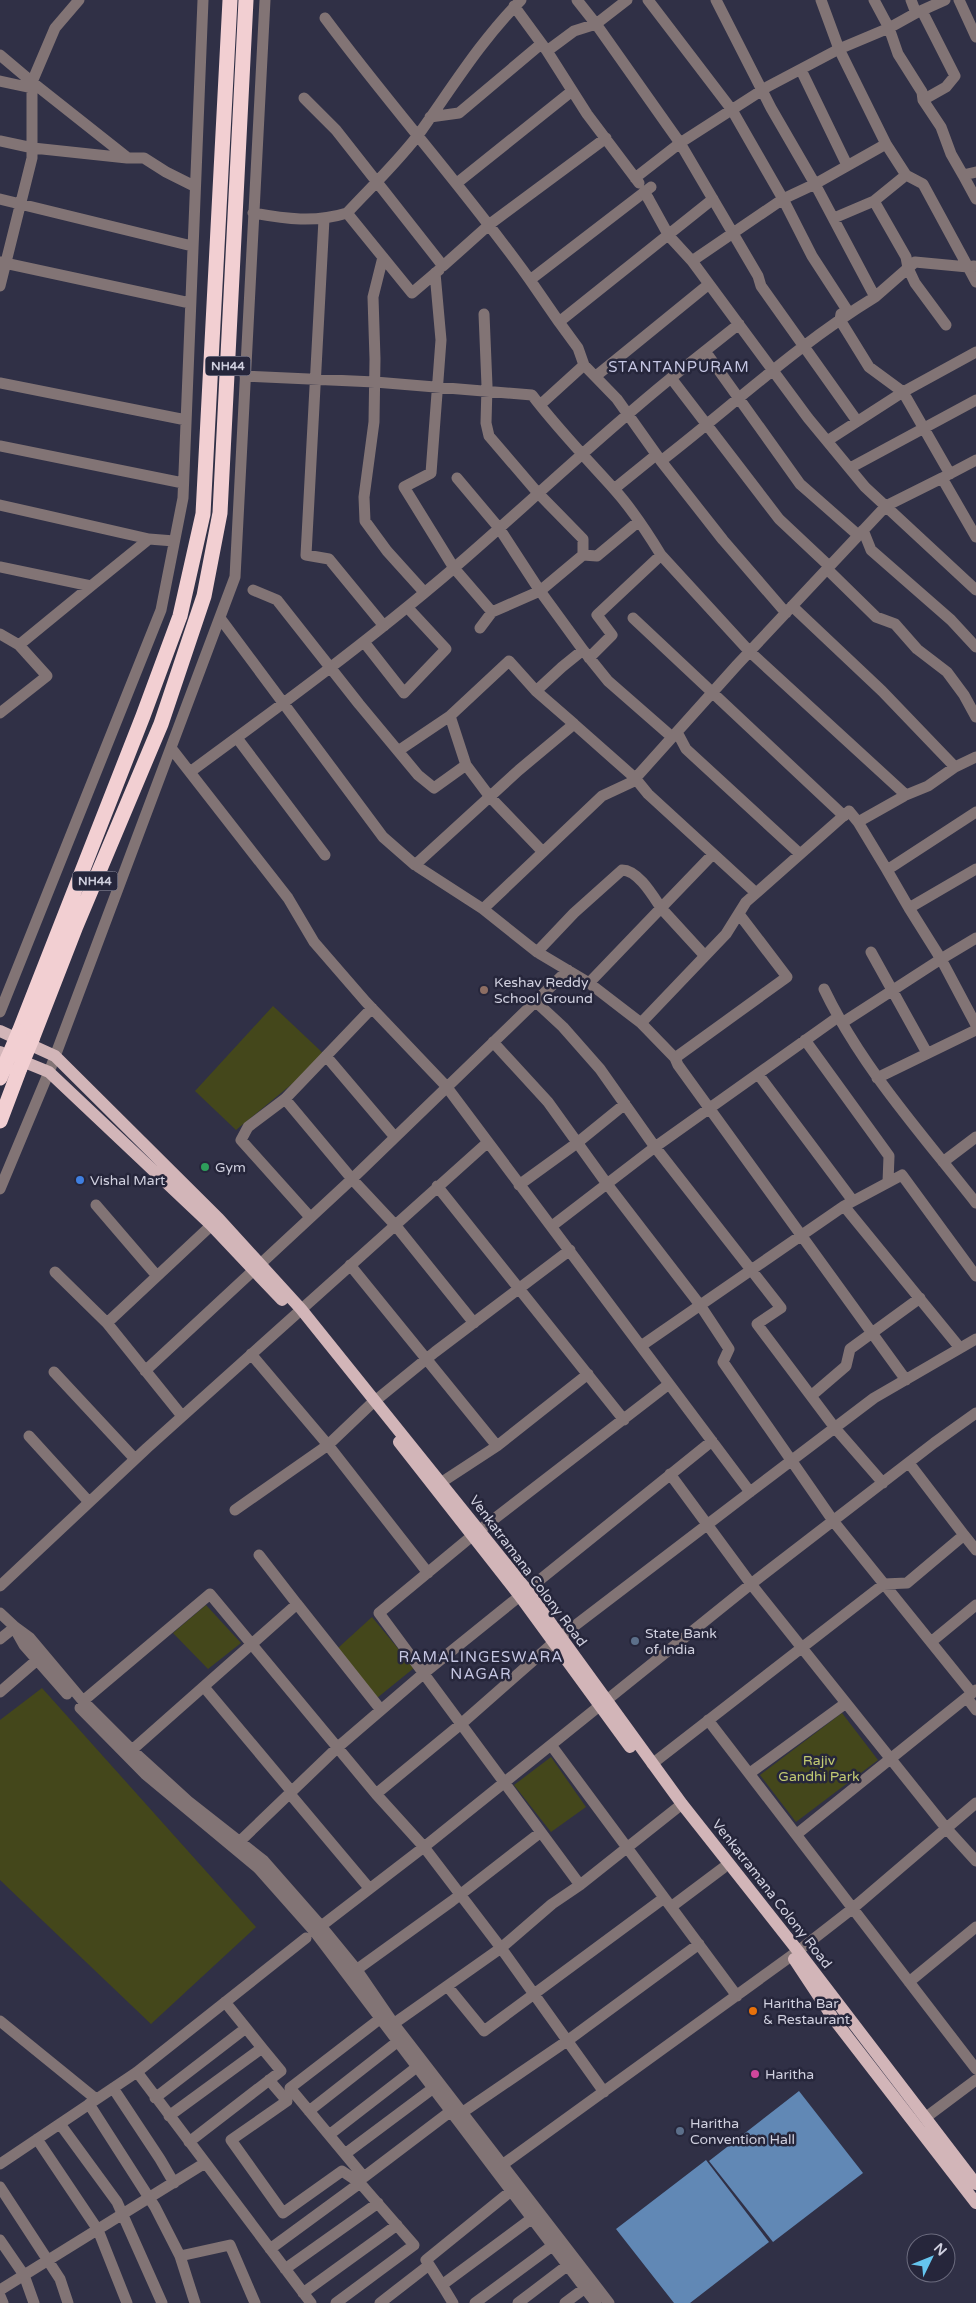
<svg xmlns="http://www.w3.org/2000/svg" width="976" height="2303" font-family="'Varela Round',sans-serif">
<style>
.green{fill:#44471b}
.water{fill:#6188b5}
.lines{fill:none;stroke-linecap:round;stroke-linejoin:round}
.minor{stroke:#827475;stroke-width:11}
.major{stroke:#d2b5b8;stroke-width:12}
.highway{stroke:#f2cfd2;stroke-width:15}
.minor-bridge{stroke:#827475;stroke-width:11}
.highway-bridge{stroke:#f2cfd2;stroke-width:15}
.education-dot{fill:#8d6e63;stroke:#26263b;stroke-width:2}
.leisure-dot{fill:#2e9e5b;stroke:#26263b;stroke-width:2}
.shop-dot{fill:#3f7fe0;stroke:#26263b;stroke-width:2}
.service-dot{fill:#5c6f8a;stroke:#26263b;stroke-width:2}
.food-dot{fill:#e8710a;stroke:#26263b;stroke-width:2}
.hotel-dot{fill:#d1479c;stroke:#26263b;stroke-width:2}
.labels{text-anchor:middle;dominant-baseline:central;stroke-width:5;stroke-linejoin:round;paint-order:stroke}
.shield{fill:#26263b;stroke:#9d9dae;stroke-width:1}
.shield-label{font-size:12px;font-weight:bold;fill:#d0d0df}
.poi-label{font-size:14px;fill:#d0d0df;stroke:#26263b;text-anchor:start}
.street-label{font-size:14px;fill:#d0d0df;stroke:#26263b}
.park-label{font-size:14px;fill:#c2ca72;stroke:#26263b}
.neighbourhood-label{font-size:15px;letter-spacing:1px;fill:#c5c6e3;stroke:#26263b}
</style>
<rect width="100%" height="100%" fill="#303046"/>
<!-- green -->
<path class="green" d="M 273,1006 L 326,1056 L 236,1130 L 195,1091 Z
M 206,1605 L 241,1643 L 208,1669 L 173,1633 Z
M 372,1617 L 414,1668 L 377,1698 L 338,1648 Z
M 42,1688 L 256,1927 L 151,2024 L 0,1880 L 0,1720 Z
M 842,1713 L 878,1760 L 796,1822 L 760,1775 Z
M 551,1757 L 586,1807 L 551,1832 L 514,1785 Z"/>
<!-- water -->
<path class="water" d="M 799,2091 L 863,2173 L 773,2242 L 709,2161 Z
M 706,2160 L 769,2242 L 690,2303 L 674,2303 L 616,2229 Z"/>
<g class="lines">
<!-- minor -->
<path class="minor" d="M 79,0 L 55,28 L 32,82 L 128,158 L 144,158 L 166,172 L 194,186
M 577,0 L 596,24 L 627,0
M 648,0 L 732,110 L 783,199 L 812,256 L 849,313
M 716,0 L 771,108 L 815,184 L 886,144
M 821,0 L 839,49 L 889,28 L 874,0
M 911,0 L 916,13 L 945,0
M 959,0 L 976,37
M 514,6 L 547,51 L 587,114 L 639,183
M 922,11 L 955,76 L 946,87 L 923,100
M 916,13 L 889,28 L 898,54 L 922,92 L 923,100 L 941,127 L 951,154 L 963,175 L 976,172
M 325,18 C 391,107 465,189 530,280 L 651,187
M 547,51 L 574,31 L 596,24 L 680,143 L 758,276 L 761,286 L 857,421
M 0,55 L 32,82 L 32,158 L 0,286
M 801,70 L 847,165
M 0,81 L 32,88
M 304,98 L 336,130 L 443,266 L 490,224 L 606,138
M 430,117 L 459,113 L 541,44
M 0,141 L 33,148 L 127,158
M 963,175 L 976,199
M 635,178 L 680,143 L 767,87 L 839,49 L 886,144 L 906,175 L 923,184 L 968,267 L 915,262 L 875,297 L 815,184 L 783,199 L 692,261
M 457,183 L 572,91
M 648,198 L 669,236 L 692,261 L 808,418 L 865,487 L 976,590
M 0,199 L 192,246
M 874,201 L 906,257 L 908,268 L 915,283 L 946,325
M 253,213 C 286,219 315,223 347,213 C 371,187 401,159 421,131 C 453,86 482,39 521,0
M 347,213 L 412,293 L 439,270
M 834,218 L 874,201 L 906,175
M 324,219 L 306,555 L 329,559 L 384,626
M 383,257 L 373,297 L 375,359 L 374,422 L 364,497 L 365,521 L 387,551 L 424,592
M 0,262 L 190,303
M 974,266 L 968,267 L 976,282
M 435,273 L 441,340 L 431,473 L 404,487 L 454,568 L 492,612 L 480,628
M 530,280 L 559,322 L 713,199
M 484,314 L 487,386 L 486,423 L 489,436 L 537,492 L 583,539 L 583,555
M 559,322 L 578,348 L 584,365 L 617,399 L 661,461 L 723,540 L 786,613
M 739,324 L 671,378 L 779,519 L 829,566
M 705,351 L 800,484 L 858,535
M 245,376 L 375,382 L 532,395 C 557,428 586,458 614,489 C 632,509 647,532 661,555
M 596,376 L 709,284
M 0,383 L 186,420
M 540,405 L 584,365
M 827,441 L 903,392 L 869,367 L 840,320 L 841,314
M 0,446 L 183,483
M 976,460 L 942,478 L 976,537
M 661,461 C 732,406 798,344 875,297
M 850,468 L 976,400
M 950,474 L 903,392 L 976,352
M 457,478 L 499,528 L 540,591 L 583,555 L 597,556 L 639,521
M 614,489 L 656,455
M 0,505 L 149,539
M 863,530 L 871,550 L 951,620 L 976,647
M 0,567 L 91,586 L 149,539 L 174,541
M 827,569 L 876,617 L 895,624 L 917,649 L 947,672 L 964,695 L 976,717
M 253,590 L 277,600 L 359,704 L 418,775 L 434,788 L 466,765
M 792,606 L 882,691 L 955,767
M 492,612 L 540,591 L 583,650
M 220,618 L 383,837 L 415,865 L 483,909 L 602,796 L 632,782 L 737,665 L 886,506 L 942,478
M 633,618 L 844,816
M 0,634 L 19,645 L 47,676 L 0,713
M 364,642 L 404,693 L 446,649 L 407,607
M 19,645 L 91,586
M 589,658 L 612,635 L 597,615 L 661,555 L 749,651 L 906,795
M 536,691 L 574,724
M 677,732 L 686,749 L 799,853
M 237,738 L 325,855
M 171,748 L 288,898 L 314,942 L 366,1002 L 446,1086 L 750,1492
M 398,751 L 450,716
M 976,757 L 955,767 L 928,786 L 906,795 L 858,822 L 887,870 L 976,812
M 190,772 C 280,706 370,640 454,568 C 527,505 596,439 671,378
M 543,852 L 490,797 L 466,765 L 450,716 L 509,661 L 536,691 L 562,667 L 583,650 L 608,681 L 672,737
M 415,865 L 519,770 L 574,724 L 635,778 L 648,794 L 756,893
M 887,870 L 909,908
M 483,909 L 537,952 L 589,983 L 641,1023 L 675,1058 L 678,1065 L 906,1380
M 976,938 L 941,959 L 976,1025
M 537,952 L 574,913 L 622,870 C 638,870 653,896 661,908 L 713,854
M 871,952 L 927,1053
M 589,983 L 661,908 L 705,956
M 824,989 C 862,1068 922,1134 976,1203
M 535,1001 L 563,1027 L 600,1069 L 655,1147 L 781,1308 L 757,1324 L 835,1428 L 883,1483
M 0,1012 L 161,610 L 183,498 L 203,0
M 641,1023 L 726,934 L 746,902 L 849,811 L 858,822
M 842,1023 L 941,959 L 909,908 L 976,869
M 805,1040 L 889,1156 L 888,1182
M 493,1042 L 548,1102 L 607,1184 L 700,1305 L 729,1349 L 723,1362 L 834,1522 L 972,1693
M 326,1056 L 394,1136
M 675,1058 L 787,977 L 739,914
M 758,1074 L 853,1201
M 877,1078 L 976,1030
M 285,1099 L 352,1179 L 396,1226 L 474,1323
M 943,1162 L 976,1137
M 519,1185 L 577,1143 L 625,1104
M 437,1186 L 624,1420
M 0,1189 L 51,1067 L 235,577 L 265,0
M 96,1205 L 157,1276
M 310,1217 L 241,1140 L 248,1127 L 285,1099 L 372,1008
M 552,1226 L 655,1147 L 838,1017
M 350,1265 L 497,1446
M 55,1272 L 107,1323 L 182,1416
M 107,1323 L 217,1220
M 641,1346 L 844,1206
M 960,1348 L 844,1206 L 902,1175 L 976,1276
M 251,1354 L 328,1445 L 428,1573
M 145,1371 L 352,1179 L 568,970
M 54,1372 L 135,1459
M 811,1396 L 846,1366 L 850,1349 L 920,1298
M 29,1436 L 89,1502
M 670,1474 L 751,1584 L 846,1703 L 750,1773
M 442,1482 L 497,1446 L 588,1374
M 235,1510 L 328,1445 L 370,1405 L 435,1352 L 570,1250
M 964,1535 L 976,1550
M 259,1555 L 297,1604
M 0,1586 L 147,1448 L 488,1142
M 0,1613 L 15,1627 L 30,1638 L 83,1701 L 132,1750 L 188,1801 L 263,1860 L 321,1926 L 357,1970 L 394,2024 L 609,2303
M 15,1629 L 24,1645 L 67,1694
M 0,1639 L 15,1627
M 931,1642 L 976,1605
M 204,1687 L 292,1792
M 0,1692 L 37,1660
M 967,1698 L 976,1710
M 83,1701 L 210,1594 L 376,1794 L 424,1847 L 501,1948 L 604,2092
M 846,1703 L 946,1828 L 976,1861
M 80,1708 L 145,1774 L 258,1868 L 314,1931 L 596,2303
M 708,1720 L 976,2069
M 551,1745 L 737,1996
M 132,1750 L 297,1604 L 381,1710
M 652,1764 L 884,1584 L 907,1583 L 964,1535 L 909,1463
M 290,1794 L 369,1888
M 376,1794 L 461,1724 L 560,1637 L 750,1492 L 874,1398 L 976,1339
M 797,1834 L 976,1690
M 235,1846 L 338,1747 L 423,1674 L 712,1441
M 580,1885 L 379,1613 L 472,1536 L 669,1384
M 671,1907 L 723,1868
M 316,1930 L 424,1847 L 751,1584 L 934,1443 L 976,1413
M 352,1973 L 452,1901 L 541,1832
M 909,1982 L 976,1927
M 448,1987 L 484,2031 L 664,1898
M 381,2018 L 290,2088 L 364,2177 L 451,2111
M 0,2021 L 96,2099
M 389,2027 L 501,1948 L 552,1904 L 580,1885 L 682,1804
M 137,2072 L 311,2303
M 269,2080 L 287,2101 L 231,2140 L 283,2213 L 342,2171 L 360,2183
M 113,2088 L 160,2159 L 174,2183
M 155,2098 L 246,2028 L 225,2002
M 89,2104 L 155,2207 L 180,2256 L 195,2303
M 309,2111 L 397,2042
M 463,2112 L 567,2041 L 699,1944
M 169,2116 L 262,2048 L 246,2028
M 925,2118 L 976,2080
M 60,2124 L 117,2202 L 162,2303
M 329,2135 L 422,2063
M 37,2139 L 98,2230 L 127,2303
M 189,2142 L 281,2071 L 262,2048
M 345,2154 L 432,2089
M 0,2164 L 137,2072 L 306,1938
M 498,2168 L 798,1951 L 852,1909 L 976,1803
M 0,2187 L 60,2279 L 68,2303
M 0,2240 L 24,2275 L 34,2303
M 270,2249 L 360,2183 L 414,2245 L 336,2303
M 180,2256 L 230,2245 L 255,2303
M 285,2269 L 378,2203
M 442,2285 L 426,2260 L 511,2191
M 0,2290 L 205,2163
M 303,2293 L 397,2225
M 0,2296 L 3,2303
M 380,2303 L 429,2265
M 453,2303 L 442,2285 L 531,2219
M 475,2303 L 552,2246
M 518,2303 L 568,2265
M 565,2303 L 585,2288"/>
<!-- major -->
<path class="major" d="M 0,1031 L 55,1056 L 219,1219 L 301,1309 L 526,1589 L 682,1804 L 798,1951 L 976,2184
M 0,1052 L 49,1072 L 211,1225 L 282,1300
M 399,1442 L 519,1595 L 630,1747
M 794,1959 L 833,2018 L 976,2203"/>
<!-- highway -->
<path class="highway" d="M 19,1032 L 143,716 L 180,616 L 203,514 L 230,0
M 32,1039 L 76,926 L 161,724 L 204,596 L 220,513 L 246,0
M 0,1078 L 8,1058
M 0,1121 L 20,1068"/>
<!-- minor-bridge -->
<path class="minor-bridge" d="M 644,192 L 648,198"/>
<!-- highway-bridge -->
<path class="highway-bridge" d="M 8,1058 L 19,1032
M 20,1068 L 32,1039"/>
</g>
<!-- markers -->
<circle class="education-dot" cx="484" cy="990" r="5"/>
<circle class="leisure-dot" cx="205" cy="1167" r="5"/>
<circle class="shop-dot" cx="80" cy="1180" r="5"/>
<g class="service-dot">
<circle cx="635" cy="1641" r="5"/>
<circle cx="680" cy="2131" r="5"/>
</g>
<circle class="food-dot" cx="753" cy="2011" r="5"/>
<circle class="hotel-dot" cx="755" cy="2074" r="5"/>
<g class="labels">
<!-- shield labels -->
<g class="shield">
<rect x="205.5" y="356.5" width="45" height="19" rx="4"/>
<rect x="72.5" y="871.5" width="45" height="19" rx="4"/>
</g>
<g class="shield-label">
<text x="228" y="366">NH44</text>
<text x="95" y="881">NH44</text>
</g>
<!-- poi labels -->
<g class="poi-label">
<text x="494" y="982">Keshav Reddy<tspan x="494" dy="16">School Ground</tspan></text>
<text x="215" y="1167">Gym</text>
<text x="90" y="1180">Vishal Mart</text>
<text x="645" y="1633">State Bank<tspan x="645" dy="16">of India</tspan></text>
<text x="763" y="2003">Haritha Bar<tspan x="763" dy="16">&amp; Restaurant</tspan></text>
<text x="765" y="2074">Haritha</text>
<text x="690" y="2123">Haritha<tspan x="690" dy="16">Convention Hall</tspan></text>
</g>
<!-- street labels -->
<g class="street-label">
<text transform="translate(528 1571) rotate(53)">Venkatramana Colony Road</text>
<text transform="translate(772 1894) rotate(52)">Venkatramana Colony Road</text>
</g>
<!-- park labels -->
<g class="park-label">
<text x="819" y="1760">Rajiv<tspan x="819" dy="16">Gandhi Park</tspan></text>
</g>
<!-- neighbourhood labels -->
<g class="neighbourhood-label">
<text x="679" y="367">STANTANPURAM</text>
<text x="481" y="1657">RAMALINGESWARA<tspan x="481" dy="17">NAGAR</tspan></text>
</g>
</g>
<!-- north arrow -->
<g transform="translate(931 2258) rotate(47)"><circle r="24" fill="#26263b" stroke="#6a6a7d"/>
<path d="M0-4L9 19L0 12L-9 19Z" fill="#65c5ef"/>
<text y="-8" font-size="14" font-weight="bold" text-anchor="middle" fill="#d0d0df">N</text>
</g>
</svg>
